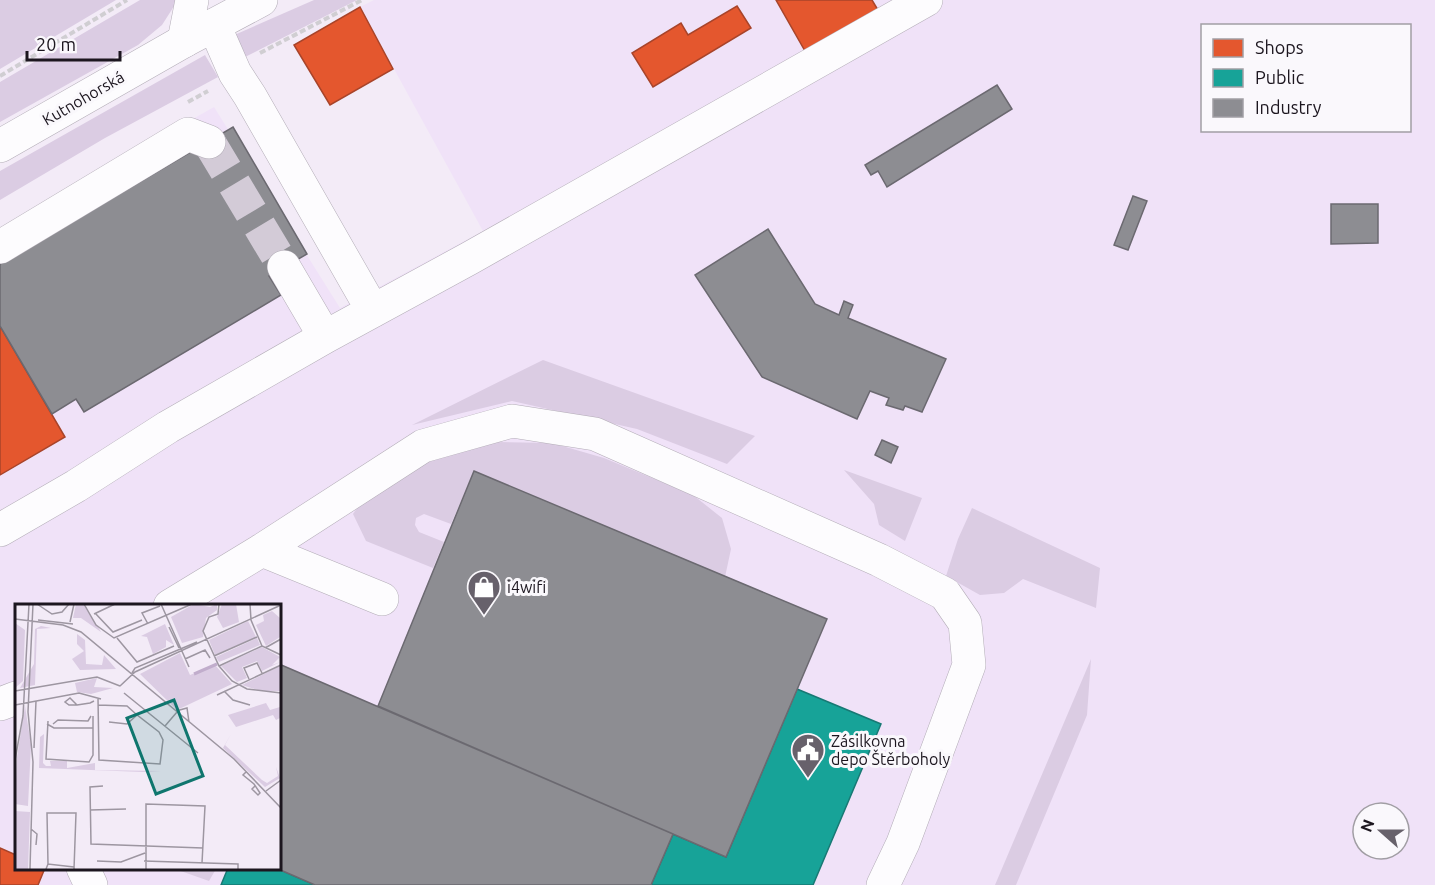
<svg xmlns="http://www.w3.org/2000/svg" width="1435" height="885" font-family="Ubuntu,sans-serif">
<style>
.built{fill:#f0e2f8;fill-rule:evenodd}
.green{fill:#dbcce3}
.shops{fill:#e4572e;stroke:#a8442a;stroke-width:1.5}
.public{fill:#17a398;stroke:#187974;stroke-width:1.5}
.industry{fill:#8d8d92;stroke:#6b6970;stroke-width:1.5}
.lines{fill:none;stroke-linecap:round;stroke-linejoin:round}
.minor-tunnel{stroke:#d3cbd7;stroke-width:33;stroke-dasharray:33 16;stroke-linecap:butt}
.minor-casing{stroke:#b3adb7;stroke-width:34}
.major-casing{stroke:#b3adb7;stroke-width:34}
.path{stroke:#d0ced2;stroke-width:4;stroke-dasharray:6 3;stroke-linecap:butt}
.minor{stroke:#fdfcfe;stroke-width:33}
.major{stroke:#fdfcfe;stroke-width:33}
.labels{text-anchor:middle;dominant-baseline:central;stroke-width:6;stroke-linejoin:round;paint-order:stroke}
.street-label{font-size:16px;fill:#1c161f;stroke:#faf8fc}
.poi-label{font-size:16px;fill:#1c161f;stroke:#faf8fc;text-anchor:start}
.inset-river{fill:none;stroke:#c1adcc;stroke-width:3}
.inset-road{fill:none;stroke:#9d96a1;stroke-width:1.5}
.view{fill:#0f766e;fill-opacity:0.15;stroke:#0f766e;stroke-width:3}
.inset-edge{fill:none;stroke:#1c161f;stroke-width:3}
</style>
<rect width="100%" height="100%" fill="#f3ebf7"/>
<!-- built -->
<path class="built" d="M 374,0 L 1435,0 L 1435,885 L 0,885 L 0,228 L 214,107 L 340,308 L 483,231 L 360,7 ZM 1202,26 L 1410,26 L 1410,130 L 1202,130 ZM 16,606 L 279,606 L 279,868 L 16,868 ZM 1363,813 L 1399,813 L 1399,849 L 1363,849 Z"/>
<!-- green -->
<path class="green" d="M 0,0 L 116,0 L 0,69 Z
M 140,0 L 178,0 L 162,25 L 138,45 L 0,122 L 0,82 Z
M 314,0 L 357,0 L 243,58 L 232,36 Z
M 205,55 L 218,77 L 105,138 L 0,200 L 0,171 Z
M 543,360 L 755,436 L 727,464 L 637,429 L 512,401 L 412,425 Z
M 498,442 L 552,443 L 604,458 L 693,495 L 722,518 L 731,549 L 725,577 L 474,471 L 451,524 L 424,514 L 416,518 L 415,525 L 419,532 L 444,542 L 433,568 L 366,541 L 353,514 L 368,492 L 444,453 Z
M 844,470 L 922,498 L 905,541 L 879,525 L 874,504 Z
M 972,508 L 1100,568 L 1096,608 L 1023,579 L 1004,593 L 980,595 L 946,576 L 958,539 Z
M 1091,659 L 1087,715 L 1016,885 L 995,885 Z
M 175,869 L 216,868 L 216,869 L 209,881 Z"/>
<!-- shops -->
<path class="shops" d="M 776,0 L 872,0 L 878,10 L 805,51 Z
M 737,6 L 751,28 L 653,87 L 632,53 L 681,23 L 688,35 Z
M 360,7 L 393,69 L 330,105 L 294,45 Z
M 0,326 L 65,437 L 0,475 Z
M 0,848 L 16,855 L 16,868 L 45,868 L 38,885 L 0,885 Z"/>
<!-- public -->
<path class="public" d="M 797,689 L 881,724 L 813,885 L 651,885 L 673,834 L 726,857 Z
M 228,868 L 276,868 L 315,885 L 221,885 Z"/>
<!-- industry -->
<path class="industry" d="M 997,85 L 1012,109 L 887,187 L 878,171 L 871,175 L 865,165 Z
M 233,127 L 307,254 L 269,276 L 281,295 L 84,412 L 76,399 L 52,414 L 0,326 L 0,264 Z
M 1133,196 L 1147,201 L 1128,250 L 1114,245 Z
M 1331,204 L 1378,204 L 1378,243 L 1331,244 Z
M 768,229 L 815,304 L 839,315 L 844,301 L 853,305 L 848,318 L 946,359 L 922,412 L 905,406 L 903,410 L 886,405 L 889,398 L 870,391 L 857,419 L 762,377 L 695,275 Z
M 882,440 L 898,447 L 891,463 L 875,455 Z
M 474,471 L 827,619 L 726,857 L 378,706 Z
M 279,664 L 673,834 L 651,885 L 315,885 L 276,868 L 279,868 Z"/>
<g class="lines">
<!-- minor-tunnel -->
<path class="minor-tunnel" d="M 209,142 L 284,267"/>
<!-- minor casing -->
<g class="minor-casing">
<path id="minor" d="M 214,25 L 235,73 L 250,96 L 373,311
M 184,41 L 192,0
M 0,247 L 188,134 L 209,142
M 284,267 L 325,337
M 0,530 L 76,486 L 168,427 L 325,337 L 470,258 L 926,0
M 262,550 L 382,599
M 170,606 L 262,550 L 423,446 L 512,421 L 595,434 L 879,560 L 945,594 L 965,623 L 969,665 L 903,843 L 883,885
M 0,704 L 16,698
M 83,868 L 91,885"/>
</g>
<!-- major casing -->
<g class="major-casing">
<path id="major" d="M 0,146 L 184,41 L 261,0"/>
</g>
<!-- path -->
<path class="path" d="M 260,53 L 362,0
M 0,76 L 127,0
M 188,102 L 208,91"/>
<!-- minor -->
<use href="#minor" class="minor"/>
<!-- major -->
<use href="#major" class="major"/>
</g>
<!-- icons -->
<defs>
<g id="shop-pin" transform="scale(1.725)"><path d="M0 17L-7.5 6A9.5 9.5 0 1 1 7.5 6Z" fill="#67616b" stroke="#faf8fc"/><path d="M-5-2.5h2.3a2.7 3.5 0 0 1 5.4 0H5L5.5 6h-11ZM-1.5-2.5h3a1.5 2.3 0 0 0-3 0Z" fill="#fff"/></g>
<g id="civic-pin" transform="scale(1.725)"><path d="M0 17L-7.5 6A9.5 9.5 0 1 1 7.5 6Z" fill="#67616b" stroke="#faf8fc"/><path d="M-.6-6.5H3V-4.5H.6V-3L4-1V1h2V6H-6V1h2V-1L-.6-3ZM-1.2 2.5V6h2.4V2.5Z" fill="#fff"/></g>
</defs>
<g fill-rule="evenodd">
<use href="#shop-pin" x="484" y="587"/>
<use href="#civic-pin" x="808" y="750"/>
</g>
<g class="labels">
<!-- street labels -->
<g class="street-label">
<text transform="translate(83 98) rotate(-30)">Kutnohorská</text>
</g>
<!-- poi labels -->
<g class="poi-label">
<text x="507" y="587">i4wifi</text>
<text x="831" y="741">Zásilkovna<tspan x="831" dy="18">depo Štěrboholy</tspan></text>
</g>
</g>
<!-- overview -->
<g transform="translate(15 604)">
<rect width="266" height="266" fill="#f3ebf7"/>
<path d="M 61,0 L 69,0 L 86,28 L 66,14 L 58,14 ZM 179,0 L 195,3 L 202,0 L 202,6 L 191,14 L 188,33 L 167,39 L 156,13 ZM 207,0 L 221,0 L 224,18 L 208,24 L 202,13 ZM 257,7 L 265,14 L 265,33 L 251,42 L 241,21 L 249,17 L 248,11 ZM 233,17 L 241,33 L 200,51 L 194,36 ZM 0,19 L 10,26 L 8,77 L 0,84 ZM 150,20 L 159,41 L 151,36 L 151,43 L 138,50 L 132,33 L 126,32 ZM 26,22 L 36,24 L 22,25 L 20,81 L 5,84 L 19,60 L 20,25 ZM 62,30 L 70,36 L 71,60 L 87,61 L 89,51 L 101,65 L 65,66 L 57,55 L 69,47 L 62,40 ZM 242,34 L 245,41 L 204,58 L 201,53 ZM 247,43 L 265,53 L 257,61 L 265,58 L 247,67 L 242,57 L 227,63 L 232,74 L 222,78 L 206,62 ZM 165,49 L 175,71 L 200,61 L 217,80 L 162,106 L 125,70 ZM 265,62 L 265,87 L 246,87 L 227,81 ZM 82,74 L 79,83 L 98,84 L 76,90 L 62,88 L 60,79 ZM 251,99 L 255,106 L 265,103 L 265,114 L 261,116 L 258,111 L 221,123 L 213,111 ZM 10,102 L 16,141 L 13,202 L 0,200 L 2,153 ZM 29,130 L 28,159 L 31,162 L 36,162 L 35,157 L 52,157 L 52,164 L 80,159 L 80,166 L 146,167 L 128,168 L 24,164 L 25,133 ZM 216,130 L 210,141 L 247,176 L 252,179 L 263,172 L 261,163 L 265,174 L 250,183 L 208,144 ZM 0,207 L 15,208 L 13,265 L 0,265 Z" fill="#dbcce3"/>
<path class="inset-river" d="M 179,70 L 202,60"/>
<path class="inset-road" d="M 22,0 L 37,10 L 47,8 L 54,0M 69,0 L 81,21 L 99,34 L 177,0M 146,0 L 174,63M 204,0 L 203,10 L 194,13 L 188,27 L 204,62 L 217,77 L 232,85 L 266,89M 235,0 L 236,16 L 247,42 L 266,51M 80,9 L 98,28 L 127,16M 79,10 L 100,0M 0,15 L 48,21 L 66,28 L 219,155 L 266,204M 23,16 L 58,20M 55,18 L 59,0M 133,20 L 127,9 L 145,2M 154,23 L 164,44M 102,34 L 122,58 L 159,42M 250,44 L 266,35M 199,52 L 242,33M 170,55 L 190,46 L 195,54M 204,62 L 247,42M 117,69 L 120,64 L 182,38M 234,75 L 229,64 L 242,59 L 247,69M 105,82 L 120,68 L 266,1M 0,87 L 82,73 L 105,82M 209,87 L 218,96 L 235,101M 109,89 L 183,149M 202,91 L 266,61M 83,94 L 84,156 L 145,160 L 148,136 L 144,128 L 122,111 L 112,120 L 94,118M 0,101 L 64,89 L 86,95M 62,101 L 55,94 L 50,98 L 54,101 L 62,101 L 75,99 L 79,97M 83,101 L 112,102 L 122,111M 161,107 L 172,104 L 174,118M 33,117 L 31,155 L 74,158 L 78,151 L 78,112M 32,120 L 39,124 L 78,124M 38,120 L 43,116 L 73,117 L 76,112M 150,122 L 162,108M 19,144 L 21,97M 0,156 L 8,112 L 14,0M 231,168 L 228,171 L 239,180 L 245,189 L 243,191 L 237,185 L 240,182M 88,182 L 75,183 L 76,240 L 188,244M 251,187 L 266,176M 75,206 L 111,205M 16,225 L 22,230 L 21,241M 82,257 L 106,258 L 130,249M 129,257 L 223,260 L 223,265M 33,260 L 32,209 L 61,209 L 59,265M 15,265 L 18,158 L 13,108 L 18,0M 31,265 L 33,260 L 59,263M 131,265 L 131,200 L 190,202 L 187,259"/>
<path class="view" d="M 159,96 L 188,172 L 141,190 L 112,114 Z"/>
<rect width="266" height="266" class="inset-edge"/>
</g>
<!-- legend -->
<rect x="1201" y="24" width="210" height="108" fill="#faf8fc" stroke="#a19ea4" stroke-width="1.5"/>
<rect x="1213" y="39" width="30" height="18" fill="#e4572e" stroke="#a19ea4" stroke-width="1.5"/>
<text x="1255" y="54" font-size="18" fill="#1c161f">Shops</text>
<rect x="1213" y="69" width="30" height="18" fill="#17a398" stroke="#a19ea4" stroke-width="1.5"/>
<text x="1255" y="84" font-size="18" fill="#1c161f">Public</text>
<rect x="1213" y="99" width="30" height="18" fill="#8d8d92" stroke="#a19ea4" stroke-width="1.5"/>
<text x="1255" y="114" font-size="18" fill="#1c161f">Industry</text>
<!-- north arrow -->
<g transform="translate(1381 831) rotate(291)"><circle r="28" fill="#faf8fc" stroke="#a19ea4" stroke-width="1.5"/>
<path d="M0-4.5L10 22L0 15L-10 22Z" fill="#67616b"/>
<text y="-9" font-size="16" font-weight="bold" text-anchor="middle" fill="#1c161f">N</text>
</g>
<!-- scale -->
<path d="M27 51v9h93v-9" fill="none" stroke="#1c161f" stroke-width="3"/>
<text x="36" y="51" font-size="18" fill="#1c161f" stroke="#faf8fc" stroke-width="4.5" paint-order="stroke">20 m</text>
</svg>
